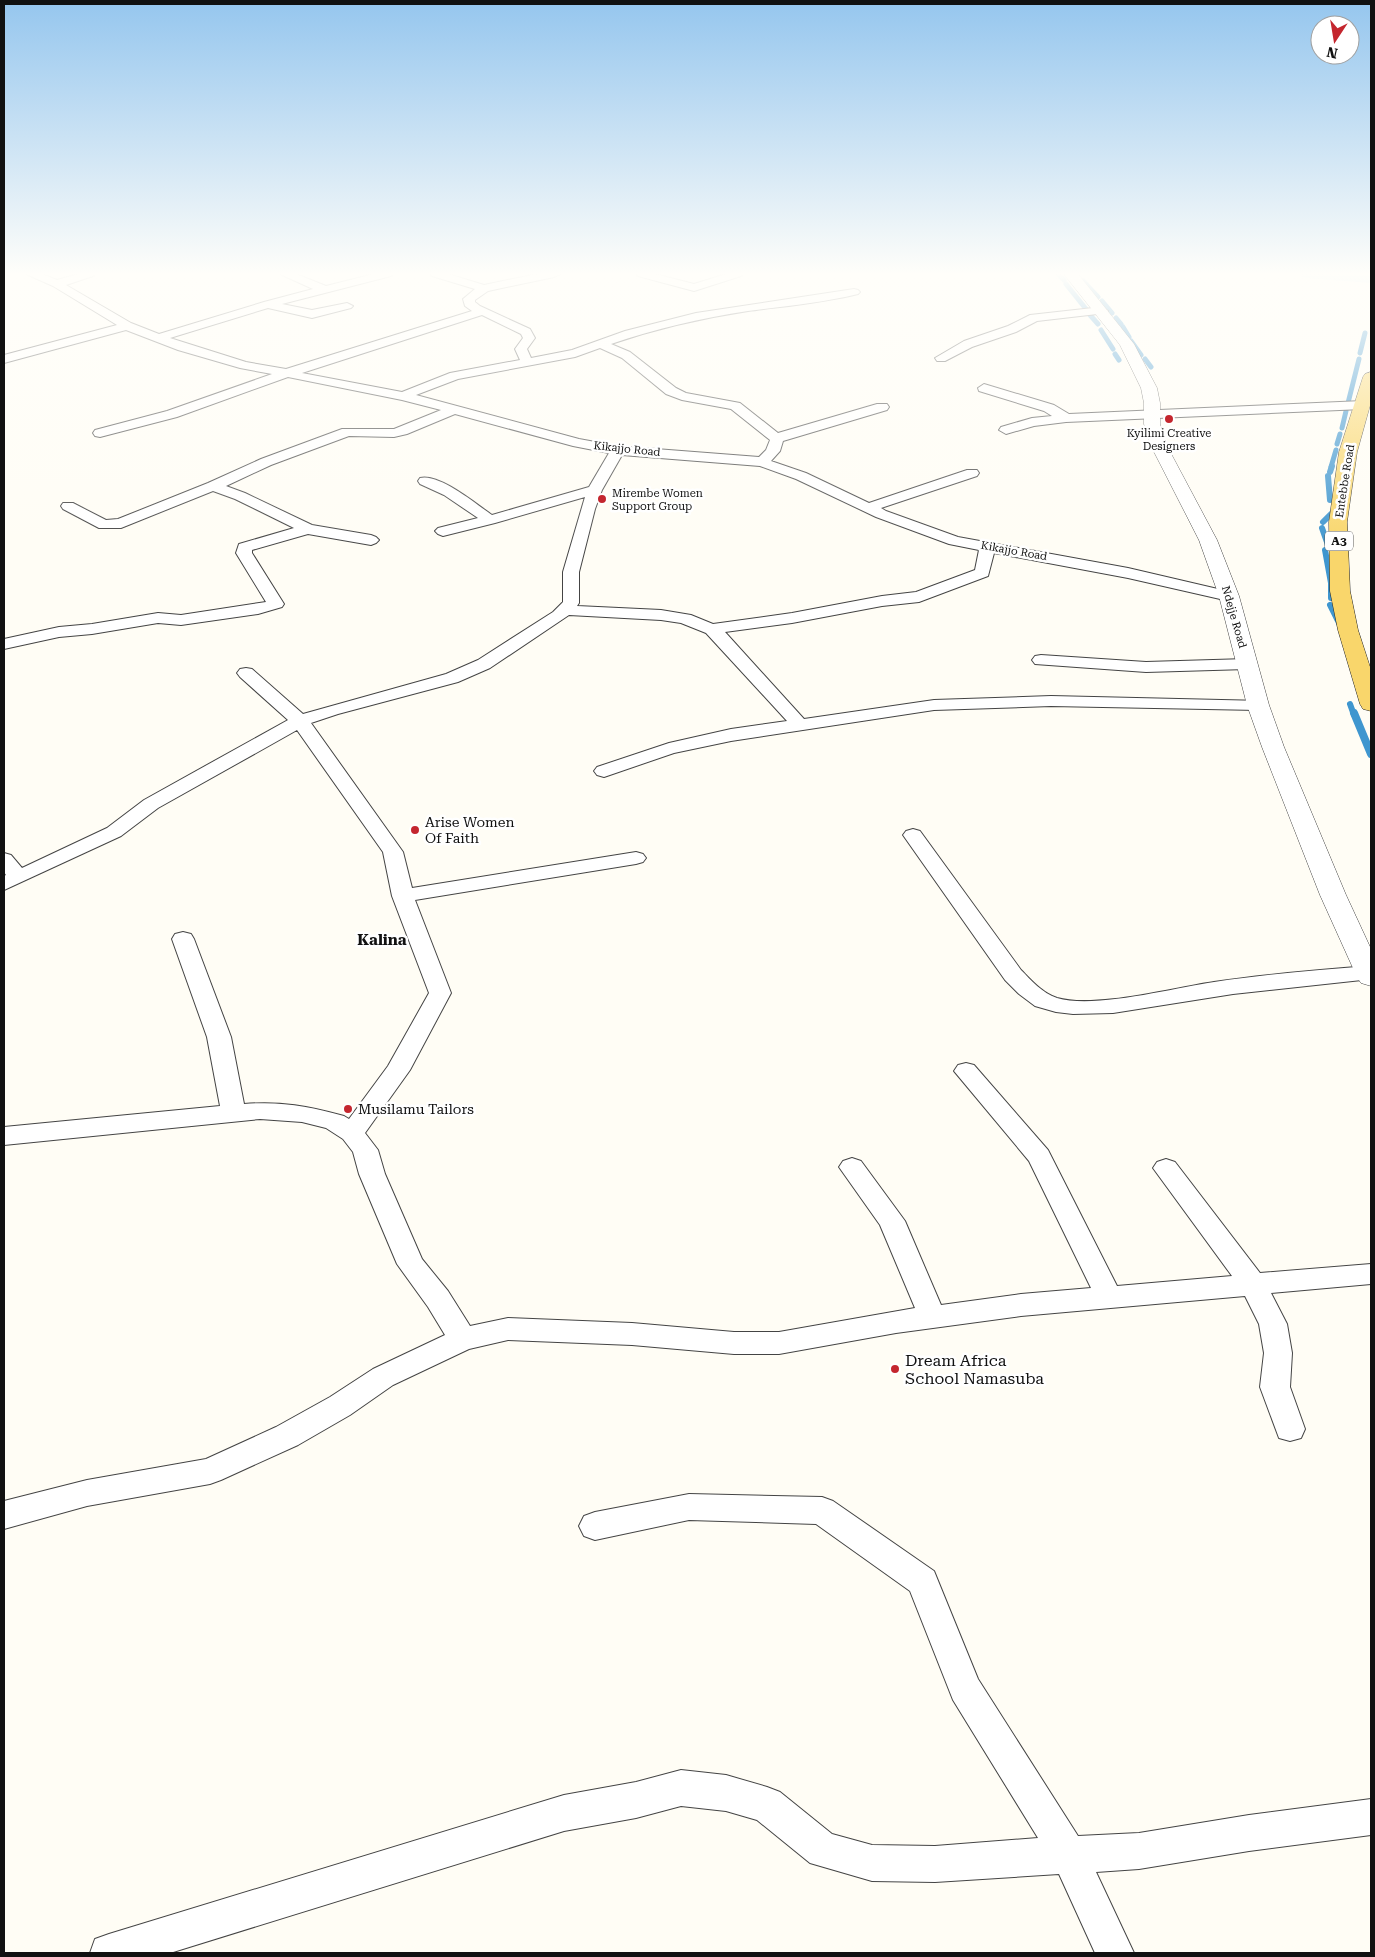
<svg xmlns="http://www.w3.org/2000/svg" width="1375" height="1957" font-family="'Roboto Serif',serif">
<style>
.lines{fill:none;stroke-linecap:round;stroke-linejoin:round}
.stream-far2{stroke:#3f96cf;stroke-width:5}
.stream-far1{stroke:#3f96cf;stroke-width:6}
.stream{stroke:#3f96cf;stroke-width:8}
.canal{fill:#b9e0f7;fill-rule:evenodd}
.minor-casing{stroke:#444;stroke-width:2}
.tertiary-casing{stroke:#444;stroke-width:1}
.primary-casing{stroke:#222;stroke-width:1}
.minor{fill:#fff;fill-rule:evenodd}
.tertiary{fill:#fff;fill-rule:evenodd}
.primary{fill:#f9d66b;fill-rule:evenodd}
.poi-dot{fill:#c4262e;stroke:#fff;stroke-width:2}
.labels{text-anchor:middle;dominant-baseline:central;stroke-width:5;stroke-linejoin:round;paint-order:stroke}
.far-poi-label{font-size:11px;fill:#111;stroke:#fff}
.far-street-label{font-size:11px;fill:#111;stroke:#fff}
.shield{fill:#fff;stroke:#585858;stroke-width:1}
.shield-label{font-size:12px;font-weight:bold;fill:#111}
.poi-label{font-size:14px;fill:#111;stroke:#fff;text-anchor:start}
.neighbourhood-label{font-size:15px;font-weight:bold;fill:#111;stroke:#fff}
.near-poi-label{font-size:16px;fill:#111;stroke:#fff;text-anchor:start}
</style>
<rect width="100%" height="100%" fill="#fffdf5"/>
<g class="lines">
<!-- stream-far2 -->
<path class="stream-far2" d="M 1058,274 L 1064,280
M 1083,281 L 1098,297
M 1066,284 L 1086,309
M 1102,301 L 1112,313
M 1090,315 L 1098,324
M 1116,318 L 1121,324
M 1123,327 L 1129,337
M 1101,330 L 1113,349
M 1131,341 L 1141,355
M 1360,353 L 1365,333
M 1115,354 L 1119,360
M 1145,359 L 1151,367
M 1348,403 L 1359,359
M 1342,428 L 1346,411
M 1337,444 L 1340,434
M 1331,467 L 1336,450"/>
<!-- stream-far1 -->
<path class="stream-far1" d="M 1330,472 L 1332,466
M 1328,476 L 1330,500
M 1323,522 L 1334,511
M 1322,528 L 1328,545
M 1325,550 L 1331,583 L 1331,598
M 1330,605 L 1340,625
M 1350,704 L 1354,715"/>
<!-- stream -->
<path class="stream" d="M 1354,713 L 1371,754"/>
<!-- canal -->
<path class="canal" d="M 1300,274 L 1371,275 L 1371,283 L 1307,278 L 1302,277 Z"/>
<!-- minor casing -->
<g class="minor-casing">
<path id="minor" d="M 26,274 L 42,274 L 57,280 L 78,274 L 95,274 L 93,276 L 66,285 L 131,323 L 159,334 L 264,302 L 313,289 L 280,274 L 296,274 L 326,286 L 374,274 L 393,274 L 391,276 L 282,304 L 312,310 L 347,303 L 353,306 L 351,308 L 312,318 L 268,308 L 170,338 L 246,362 L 286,369 L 472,311 L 465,306 L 463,299 L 475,289 L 432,276 L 430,274 L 448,274 L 484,285 L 537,274 L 560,274 L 554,277 L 488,291 L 475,300 L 475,302 L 480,306 L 530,329 L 535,338 L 527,349 L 531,358 L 572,350 L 625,331 L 696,313 L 854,289 L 858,290 L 860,292 L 858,294 C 822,303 785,306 748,311 C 702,318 655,329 611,344 L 630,352 L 676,388 L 686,393 L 740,403 L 778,433 L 877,404 L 887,404 L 889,407 L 887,410 L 783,441 L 780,451 L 771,461 L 806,473 L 869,503 L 967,470 L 977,470 L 979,473 L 977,476 L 881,508 L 886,511 L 958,537 L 1128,568 L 1235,593 L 1237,596 L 1235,599 L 1229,601 L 1128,578 L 994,553 L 988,576 L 919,602 L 882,606 L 792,623 L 725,632 L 804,719 L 934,700 L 1051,696 L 1264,701 L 1267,705 L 1264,709 L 1258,710 L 1051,706 L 934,710 L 731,741 L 674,753 L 604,777 L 597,775 L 594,771 L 597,767 L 669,743 L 731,729 L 787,721 L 706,633 L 681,623 L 661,620 L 569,615 L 490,668 L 458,682 L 338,714 L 311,723 L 403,852 L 412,888 L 636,852 L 643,854 L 646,858 L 643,862 L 636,864 L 415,900 L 451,993 L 410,1070 L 365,1133 L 378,1150 L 385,1174 L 422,1259 L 448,1291 L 470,1326 L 508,1318 L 632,1323 L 734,1332 L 779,1332 L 915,1308 L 880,1225 L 839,1167 L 843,1161 L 852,1158 L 861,1161 L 905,1221 L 941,1305 L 1021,1294 L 1091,1288 L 1029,1161 L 954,1071 L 958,1065 L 966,1063 L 974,1065 L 1048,1150 L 1117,1286 L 1232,1276 L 1153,1168 L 1157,1162 L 1166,1159 L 1175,1162 L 1260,1273 L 1371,1264 L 1371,1284 L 1271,1293 L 1287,1324 L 1292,1353 L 1290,1387 L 1305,1429 L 1301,1438 L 1290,1441 L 1279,1438 L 1260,1387 L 1264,1353 L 1259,1324 L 1245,1296 L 1021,1316 L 896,1333 L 779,1354 L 734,1354 L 632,1345 L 508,1340 L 469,1349 L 393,1385 L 350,1415 L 298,1445 L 221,1480 L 210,1484 L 87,1506 L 4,1529 L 4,1501 L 87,1480 L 206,1459 L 276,1427 L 330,1397 L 373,1369 L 445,1335 L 428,1307 L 397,1264 L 359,1174 L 353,1152 L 343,1139 L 326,1128 L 302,1122 L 260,1119 L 4,1145 L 4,1127 L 220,1106 L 207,1037 L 172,939 L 175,934 L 183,932 L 191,934 L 194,939 L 231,1037 L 244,1104 C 281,1101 309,1106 344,1116 L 349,1119 L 388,1066 L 429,993 L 392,896 L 383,852 L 297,730 L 158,808 L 121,836 L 4,890 L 4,876 L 6,875 L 4,872 L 4,853 L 11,855 L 22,868 L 107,828 L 144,800 L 288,720 L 240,677 L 237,673 L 240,669 L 246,668 L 252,669 L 303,714 L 446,674 L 478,660 L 553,612 L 563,602 L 563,572 L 585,497 L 495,523 L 443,536 L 438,534 L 435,531 L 438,528 L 478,518 L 444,495 L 420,484 L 418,481 L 420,478 C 439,473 476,504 492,515 L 589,487 L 609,453 L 573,446 L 455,414 L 407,434 L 394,437 L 349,436 L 271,465 L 226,486 L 245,493 L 312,525 L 371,535 L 376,537 L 379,540 L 376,543 L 371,545 L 308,534 L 252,550 L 252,553 L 284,604 L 282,607 L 258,614 L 181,625 L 158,623 L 92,634 L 59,637 L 4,649 L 4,639 L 59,627 L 92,624 L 158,613 L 181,615 L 266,602 L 236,553 L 239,544 L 294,528 L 235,499 L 213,491 L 121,528 L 99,528 L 63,509 L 61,506 L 63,503 L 73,503 L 106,520 L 118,519 L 208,483 L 261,459 L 342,429 L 394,429 L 441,410 L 402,400 L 288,377 L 177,417 L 100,437 L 95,436 L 93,433 L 95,430 L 167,411 L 272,374 L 240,368 L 178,350 L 126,330 L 4,363 L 4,355 L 117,325 L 53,286 ZM 482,315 L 521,334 L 523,338 L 515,349 L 520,360 L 450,373 L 402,392 L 302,373 ZM 600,348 L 622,358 L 666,394 L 682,400 L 731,409 L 770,440 L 766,450 L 759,457 L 617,446 L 579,439 L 416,395 L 458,379 L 575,357 ZM 622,455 L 760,466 L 796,479 L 876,517 L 949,544 L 979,550 L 975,570 L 916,592 L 882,596 L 792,613 L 713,624 L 691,615 L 661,610 L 577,606 L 579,603 L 579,572 L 595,509 L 602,490 Z
M 636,274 L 655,274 L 694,284 L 726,274 L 743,274 L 741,276 L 694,291 L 638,276 Z
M 1102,307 L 1108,311 L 1106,313 L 1037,321 L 1016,332 L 972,347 L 945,361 L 937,361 L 935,358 L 964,341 L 1008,326 L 1030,315 Z
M 984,384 L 1054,405 L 1069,414 L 1363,401 L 1370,405 L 1363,409 L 1066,422 L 1034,426 L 1006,434 L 999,430 L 1001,427 L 1032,418 L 1052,416 L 1044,411 L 979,391 L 978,388 Z
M 1041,655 L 1146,662 L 1247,659 L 1253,660 L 1256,664 L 1253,668 L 1247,669 L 1146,672 L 1035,664 L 1032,660 L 1035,656 Z
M 913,829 L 920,831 L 1021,970 C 1031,980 1042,993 1057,998 C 1095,1009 1173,988 1214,982 C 1266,974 1317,970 1369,966 L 1371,967 L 1371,979 L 1233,994 L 1113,1013 L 1073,1014 L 1056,1012 L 1035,1006 L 1019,994 L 1005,980 L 903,835 L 906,831 Z
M 689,1494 L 822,1497 L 833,1501 L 934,1571 L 978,1679 L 1078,1836 L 1139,1833 L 1249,1815 L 1371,1799 L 1371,1835 L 1249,1851 L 1139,1869 L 1096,1872 L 1134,1953 L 1095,1953 L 1059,1874 L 935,1882 L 872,1881 L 810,1863 L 757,1820 L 726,1811 L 681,1806 L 636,1818 L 564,1831 L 170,1953 L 90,1953 L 95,1939 L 109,1934 L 564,1795 L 636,1782 L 681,1770 L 726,1775 L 767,1787 L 780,1792 L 832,1834 L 872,1845 L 935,1846 L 1038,1838 L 953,1700 L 910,1591 L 816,1524 L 689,1520 L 595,1540 L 584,1536 L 579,1526 L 584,1516 L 595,1512 Z"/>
</g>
<!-- tertiary casing -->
<g class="tertiary-casing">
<path id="tertiary" d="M 1064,274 L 1078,274 L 1134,344 L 1157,388 L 1160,403 L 1160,424 L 1167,446 L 1217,540 L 1239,596 L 1269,705 L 1284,747 L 1346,895 L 1371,949 L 1371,986 L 1361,983 L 1357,977 L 1320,895 L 1262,747 L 1247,705 L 1219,596 L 1199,540 L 1151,446 L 1144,424 L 1144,403 L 1141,388 L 1120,345 Z"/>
</g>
<!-- primary casing -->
<g class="primary-casing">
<path id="primary" d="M 1371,372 L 1371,402 L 1357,452 L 1347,522 L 1350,591 L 1358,630 L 1371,670 L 1371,711 L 1363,709 L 1360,704 L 1338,630 L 1330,591 L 1329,522 L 1339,452 L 1363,377 L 1365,374 Z"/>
</g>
<!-- minor -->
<use href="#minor" class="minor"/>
<!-- tertiary -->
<use href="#tertiary" class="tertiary"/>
<!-- primary -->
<use href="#primary" class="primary"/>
</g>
<!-- sky -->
<linearGradient id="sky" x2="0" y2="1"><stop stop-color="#95c6ee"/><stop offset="0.5" stop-color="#fffefa"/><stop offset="1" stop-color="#fffefa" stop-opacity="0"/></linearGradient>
<rect width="1375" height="548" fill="url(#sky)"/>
<!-- markers -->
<g class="poi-dot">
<circle cx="1169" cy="419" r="5"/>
<circle cx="602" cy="499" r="5"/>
<circle cx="415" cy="830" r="5"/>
<circle cx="348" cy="1109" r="5"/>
<circle cx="895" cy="1369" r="5"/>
</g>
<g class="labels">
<!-- far-poi labels -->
<g class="far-poi-label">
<text x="1169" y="433">Kyilimi Creative<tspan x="1169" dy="13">Designers</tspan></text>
<text x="612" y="493" text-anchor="start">Mirembe Women<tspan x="612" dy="13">Support Group</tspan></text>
</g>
<!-- far-street labels -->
<g class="far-street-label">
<text transform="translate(627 449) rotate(6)">Kikajjo Road</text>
<text transform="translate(1345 481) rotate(-81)">Entebbe Road</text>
<text transform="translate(1014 551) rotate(10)">Kikajjo Road</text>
<text transform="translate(1234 617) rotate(74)">Ndejje Road</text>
</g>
<!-- shield labels -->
<rect class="shield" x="1325" y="531.5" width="28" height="19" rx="4"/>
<g class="shield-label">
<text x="1339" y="541">A3</text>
</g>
<!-- poi labels -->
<g class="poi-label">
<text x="425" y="822">Arise Women<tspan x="425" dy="16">Of Faith</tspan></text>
<text x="358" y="1109">Musilamu Tailors</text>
</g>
<!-- neighbourhood labels -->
<g class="neighbourhood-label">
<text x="382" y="940">Kalina</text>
</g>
<!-- near-poi labels -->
<g class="near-poi-label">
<text x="905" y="1360">Dream Africa<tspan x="905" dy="18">School Namasuba</tspan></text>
</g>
</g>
<!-- border -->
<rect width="1375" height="1957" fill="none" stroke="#111111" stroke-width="10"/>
<!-- north arrow -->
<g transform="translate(1335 40) rotate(192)"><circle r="24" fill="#ffffff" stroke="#a0a0a0"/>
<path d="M0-4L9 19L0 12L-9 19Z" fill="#c4262e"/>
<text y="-8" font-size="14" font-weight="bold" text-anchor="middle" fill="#111111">N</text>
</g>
</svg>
